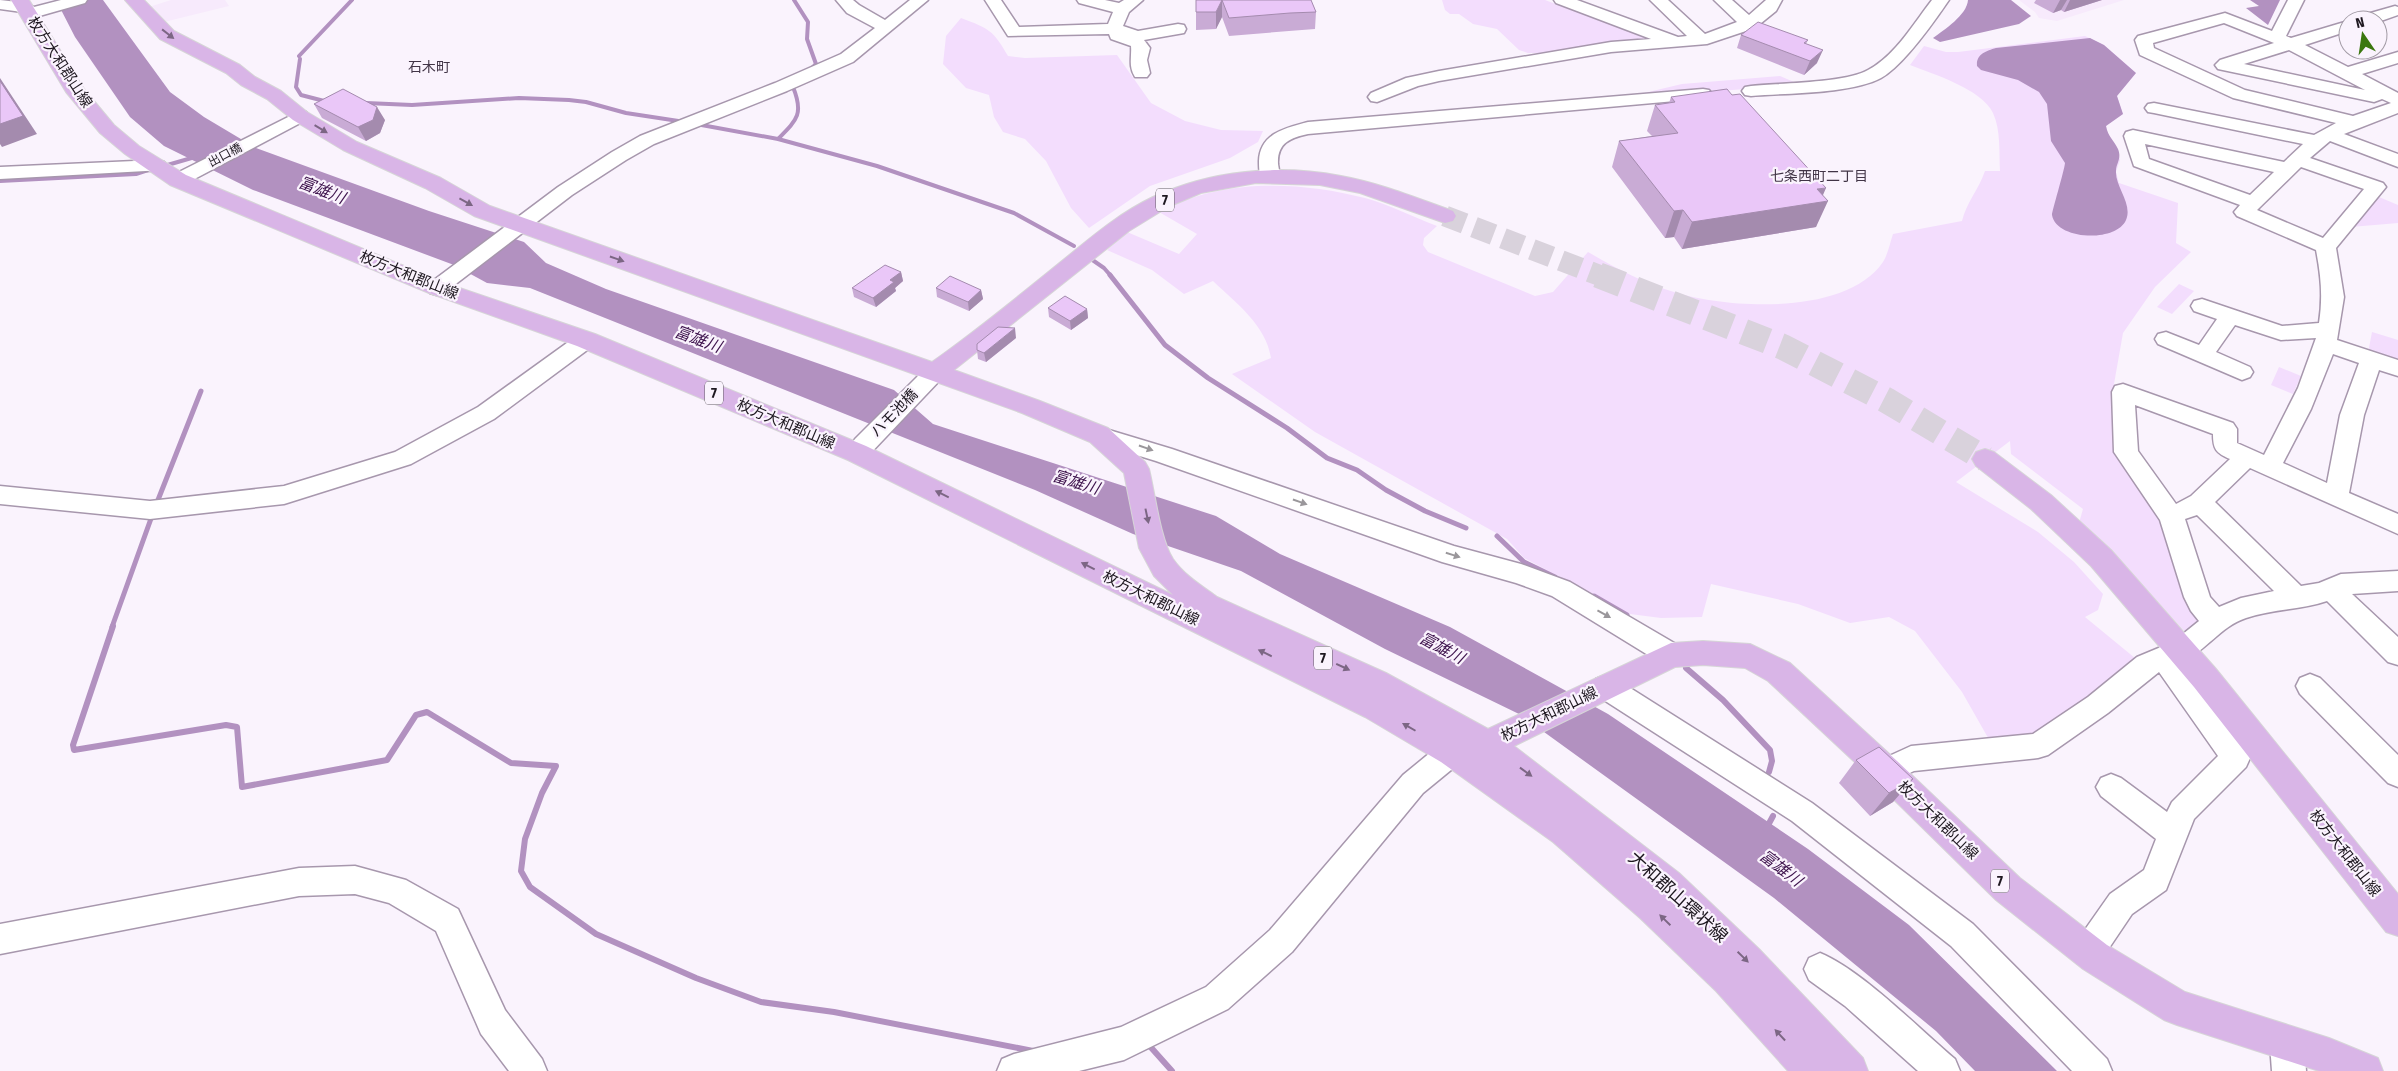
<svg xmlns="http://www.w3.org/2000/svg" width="2398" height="1071" font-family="'Fira Sans Condensed','Noto Sans JP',sans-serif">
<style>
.built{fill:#f7eafc}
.green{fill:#f3ddfd}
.water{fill:#b291c0}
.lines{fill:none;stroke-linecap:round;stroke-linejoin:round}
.stream-far2{stroke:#b291c0;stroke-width:4}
.stream-far1{stroke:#b291c0;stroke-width:5}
.stream{stroke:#b291c0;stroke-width:6}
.major-tunnel-far1{stroke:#d9d2dc;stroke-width:21;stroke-dasharray:21 10;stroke-linecap:butt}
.major-tunnel{stroke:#d9d2dc;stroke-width:26;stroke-dasharray:26 13;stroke-linecap:butt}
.minor-casing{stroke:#a797ad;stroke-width:3}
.major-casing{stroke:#d6d5d7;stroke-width:2}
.minor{fill:#fff;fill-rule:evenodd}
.major{fill:#d9b5e7;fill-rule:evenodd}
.wall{fill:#c9abd5}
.shaded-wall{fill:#a48bae}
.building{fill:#eac7f8;stroke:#a48bae}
.oneway{fill:#7c6684}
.oneway2{fill:#9a979b}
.labels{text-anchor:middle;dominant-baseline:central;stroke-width:4.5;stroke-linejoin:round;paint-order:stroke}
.far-street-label{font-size:12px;fill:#1e1820;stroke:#faf3fd}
.far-neighbourhood-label{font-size:14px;fill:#413446;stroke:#faf3fd}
.shield{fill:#faf3fd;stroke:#605a62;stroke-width:1}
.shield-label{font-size:14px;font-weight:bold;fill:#1e1820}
.street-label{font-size:15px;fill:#1e1820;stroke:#faf3fd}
.water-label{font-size:16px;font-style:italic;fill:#3d124c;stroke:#faf3fd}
.near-street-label{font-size:18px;fill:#1e1820;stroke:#faf3fd}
</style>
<rect width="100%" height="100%" fill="#faf3fd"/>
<!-- built -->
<path class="built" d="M 171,0 L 225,0 L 229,6 L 164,22 L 149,7 Z
M 2019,0 L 2124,0 L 2057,21 L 2039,18 L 2035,12 Z"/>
<!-- green -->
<path class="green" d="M 1442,0 L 1545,0 L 1648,39 L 1640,42 L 1595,44 L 1549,53 L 1528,53 L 1519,50 L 1497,29 L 1473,24 L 1459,14 L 1450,14 L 1445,10 Z
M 961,18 C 990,29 993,30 1008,56 L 1025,58 L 1117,55 L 1151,103 L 1185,121 L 1221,130 L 1263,131 L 1258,142 L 1230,158 L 1150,186 L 1089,228 L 1071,208 L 1046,161 L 1025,139 L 1003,132 L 994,117 L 989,95 L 966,88 L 943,64 L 946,36 Z
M 2085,36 L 2104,45 L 2136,73 L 2117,96 L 2123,114 L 2106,126 L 2108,137 L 2117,149 L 2120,160 L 2116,172 L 2119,183 L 2178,203 L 2176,243 L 2191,252 L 2155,287 L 2123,333 L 2114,384 L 2116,409 L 2115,449 L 2120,463 L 2158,515 L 2183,598 L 2204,623 L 2184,631 L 2124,565 L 2079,523 L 2083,509 L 2011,454 L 2010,441 L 1956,482 L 2038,532 L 2074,562 L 2103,594 L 2098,610 L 2085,617 L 2141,663 L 2046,738 L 1991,743 L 1962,692 L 1915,631 L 1889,617 L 1850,623 L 1798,604 L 1711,584 L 1702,617 L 1661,618 L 1630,614 L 1524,558 L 1507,539 L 1315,432 L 1232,374 L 1271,358 C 1266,325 1236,303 1213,281 L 1184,294 L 1152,270 L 1107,250 L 1127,232 L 1179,254 L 1197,234 L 1159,212 C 1221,178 1299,181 1365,198 C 1390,205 1413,217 1437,226 L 1424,238 L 1423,245 L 1428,252 L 1535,296 L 1553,292 L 1588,252 C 1616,268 1643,283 1674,292 C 1728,309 1846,316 1883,262 C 1888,254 1890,243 1893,234 L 1962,221 C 1966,203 1979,189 1985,171 L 2000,171 C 1999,154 2001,130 1993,113 C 1982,89 1933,74 1910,65 L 1924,46 L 1946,52 L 1958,52 Z
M 1780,76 L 1801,85 L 1623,98 L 1682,84 Z
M 2379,197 L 2398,205 L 2398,223 L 2351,227 Z
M 2179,284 L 2194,291 L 2172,314 L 2157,307 Z
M 2372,332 L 2398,340 L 2398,363 L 2368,353 Z
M 2279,367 L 2301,376 L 2293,394 L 2271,385 Z"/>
<!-- water -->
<path class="water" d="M 56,0 L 103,0 L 170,92 L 204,117 L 256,148 L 429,211 L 524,242 L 546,263 L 606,289 L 894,390 L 933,424 L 1216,516 L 1280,554 L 1450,627 L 1608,714 L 1808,849 L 1909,925 L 2057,1071 L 1975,1071 L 1936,1031 L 1774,898 L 1519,714 L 1385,649 L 1241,571 L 1133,534 L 1035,490 L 530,288 L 487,283 L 454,265 L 253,190 L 164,146 L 130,117 L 75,37 Z
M 1968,0 L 2011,0 L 2031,16 L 2019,24 L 1940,42 L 1933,38 C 1944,30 1967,15 1968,0 Z
M 2250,0 L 2280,0 L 2268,25 L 2246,8 L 2259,6 Z
M 2090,38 L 2104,45 L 2136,73 L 2117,96 L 2123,114 L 2106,126 C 2108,137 2114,140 2118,149 C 2122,159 2116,163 2116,171 C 2115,187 2133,204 2126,220 C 2116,243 2056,240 2052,215 C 2052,211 2064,172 2065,163 L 2051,141 L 2047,104 L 2039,92 L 2018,80 L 1981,70 L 1977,66 C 1976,54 1986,51 1996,48 Z"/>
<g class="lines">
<!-- stream-far2 -->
<path class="stream-far2" d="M 794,0 L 808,22 L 807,39 L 816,64 L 812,68
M 299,56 L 352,0
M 300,59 L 296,87 L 301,95 L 328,102
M 366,103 L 412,105 L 519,98 L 569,100 L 586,102 L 626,113 L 685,122
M 696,124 L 778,139 L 877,166 L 1014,213 L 1074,246
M 778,139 C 797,120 804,114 793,87
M 164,166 L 195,157
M 0,181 L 136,174 L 151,169
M 1091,259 L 1104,268 L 1111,276"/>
<!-- stream-far1 -->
<path class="stream-far1" d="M 1110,275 L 1165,345 L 1208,378 L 1287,428 L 1327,458 L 1357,470 L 1386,490 L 1425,511 L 1466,528
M 156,505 L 201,391
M 1497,536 L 1524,562 L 1555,577
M 1594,596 L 1627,615
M 112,627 L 153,513"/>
<!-- stream -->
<path class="stream" d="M 113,626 L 73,745 L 74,750 L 226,725 L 237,727 L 242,787 L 387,760 L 416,715 L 427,712 L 511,763 L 556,766 L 542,793 L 525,839 L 521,871 L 530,887 L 596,934 L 696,978 L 761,1002 L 834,1012 L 1033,1051
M 1686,668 L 1723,700 L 1770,750 L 1772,761 L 1769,772
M 1766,829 L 1773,816
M 1147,1043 L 1172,1071"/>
<!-- major-tunnel-far1 -->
<path class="major-tunnel-far1" d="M 1445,216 L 1601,276"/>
<!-- major-tunnel -->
<path class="major-tunnel" d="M 1598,275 L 1783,347 L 1886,400 L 1985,459"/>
<!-- minor casing -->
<g class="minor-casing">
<path id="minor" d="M 0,0 L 26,3 L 34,7 L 61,0 L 87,0 L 85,3 L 29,19 L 23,18 L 22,12 L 0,9 Z
M 836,0 L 853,0 L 859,5 L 885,20 L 910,0 L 928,0 L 853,62 L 787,91 L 654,144 L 626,160 L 572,195 L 444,293 L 437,295 L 430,293 L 426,288 L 430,283 L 558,187 L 612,152 L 640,136 L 775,83 L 841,54 L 875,28 L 847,13 Z
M 985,0 L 1001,0 L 1019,27 L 1108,24 L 1113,12 L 1079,3 L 1077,0 L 1105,0 L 1119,3 L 1124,0 L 1143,0 L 1129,12 L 1123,26 L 1138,31 L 1178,24 L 1184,25 L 1186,29 L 1184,33 L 1144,40 L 1150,48 L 1147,60 L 1150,73 L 1147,77 L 1135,77 C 1128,66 1132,57 1131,46 L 1111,39 L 1109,34 L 1008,36 Z
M 1554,0 L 1577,0 L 1678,37 L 1687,36 L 1650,0 L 1668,0 L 1705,34 L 1737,22 L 1714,0 L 1732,0 L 1749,15 L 1766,0 L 1782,0 L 1776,11 L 1755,28 L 1707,44 L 1611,52 L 1439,81 L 1418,86 L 1377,102 L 1371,101 L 1368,97 L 1371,93 L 1406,78 L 1439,71 L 1611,42 L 1651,39 L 1556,3 Z
M 1932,0 L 1949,0 C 1934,22 1903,66 1881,78 C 1851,94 1786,93 1751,96 L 1745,95 L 1742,91 L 1745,87 L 1751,86 C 1779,83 1846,83 1868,70 C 1895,56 1914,23 1932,0 Z
M 2288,0 L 2304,0 L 2286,36 L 2291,38 L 2348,21 L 2348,31 L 2305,45 L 2348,67 L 2398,52 L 2398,63 L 2362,74 L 2398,93 L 2398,113 L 2344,134 L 2398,154 L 2398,167 L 2330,141 L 2310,158 L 2383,183 L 2386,187 L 2336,248 L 2344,297 L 2337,340 L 2398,360 L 2398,376 L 2379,370 L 2364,415 L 2349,493 L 2398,514 L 2398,534 L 2250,468 L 2215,502 L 2301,586 L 2319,583 L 2341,574 L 2398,571 L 2398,591 L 2352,594 L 2398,637 L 2398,665 L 2388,662 L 2327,601 C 2301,610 2272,609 2246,618 C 2221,626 2206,651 2182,662 L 2246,749 L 2250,758 L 2246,767 L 2194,819 L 2166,890 L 2132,914 L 2099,963 L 2088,967 L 2077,963 L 2072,952 L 2077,941 L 2110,894 L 2144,870 L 2156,839 L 2101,796 L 2096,787 L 2101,778 L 2111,774 L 2121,778 L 2167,812 L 2172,802 L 2218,756 L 2159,672 L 2108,713 L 2048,755 L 2038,758 L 1914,771 L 1886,784 L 1876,780 L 1872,771 L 1876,762 L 1911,746 L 2033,734 L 2088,697 L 2137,657 L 2173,642 L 2199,621 L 2191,611 L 2184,597 L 2160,520 L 2114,452 L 2112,392 L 2115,386 L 2123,384 L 2233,423 L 2237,429 L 2237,443 L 2264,455 L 2298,388 L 2316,338 L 2281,340 L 2235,325 L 2216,352 L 2250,367 L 2253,372 L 2250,377 L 2242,380 L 2158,344 L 2155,339 L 2158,334 L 2166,332 L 2199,345 L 2217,319 L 2194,311 L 2191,306 L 2194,301 L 2202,299 L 2282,326 L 2319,323 C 2323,297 2321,276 2316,250 L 2237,216 L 2234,212 L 2240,205 L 2134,166 L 2124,136 L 2126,132 L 2133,130 L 2284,162 L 2303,144 L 2154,113 L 2148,112 L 2145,108 L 2148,104 L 2154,103 L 2314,135 L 2336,123 L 2233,98 L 2140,55 L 2135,40 L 2138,36 L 2225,13 L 2272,31 ZM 2224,23 L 2274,43 L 2220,60 L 2215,65 L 2218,69 L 2374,102 L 2382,99 L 2391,103 L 2353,116 L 2245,90 L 2154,48 L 2153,43 ZM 2289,50 L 2365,90 L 2244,64 ZM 2145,144 L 2274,172 L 2250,195 L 2149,159 ZM 2301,167 L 2364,189 L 2323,238 L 2257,210 ZM 2333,354 L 2359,363 L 2340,415 L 2327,483 L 2283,463 L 2311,409 ZM 2135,405 L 2213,434 C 2213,449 2216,453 2230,459 L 2191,496 L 2176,504 L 2138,451 ZM 2197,515 L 2274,591 L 2241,598 L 2219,607 L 2210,597 L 2185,519 Z
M 2395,6 L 2398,7 L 2398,15 L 2378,22 L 2358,20 L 2360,16 Z
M 1703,89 L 1709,90 L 1712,94 L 1709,98 L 1308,134 C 1290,138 1277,143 1278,164 C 1279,171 1281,175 1277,180 L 1270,182 L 1263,180 C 1259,174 1259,168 1259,161 C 1260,133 1286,128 1308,122 Z
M 300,111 L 306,112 L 309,116 L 306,120 L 185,184 L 178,186 L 171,184 L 168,180 L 171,176 Z
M 157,160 L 164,162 L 167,166 L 164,170 L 0,179 L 0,167 Z
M 586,333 L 594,335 L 597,340 L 594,345 L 494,419 L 411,464 L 284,504 L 150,519 L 0,504 L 0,486 L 150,501 L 284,486 L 395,452 L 478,407 L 578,335 Z
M 934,365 L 942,368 L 945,373 L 942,378 L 865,459 L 857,462 L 849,459 L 845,453 L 855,439 L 926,368 Z
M 1099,427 L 1172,449 L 1454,546 L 1521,564 L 1570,582 L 1681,647 L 1684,655 L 1681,663 L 1671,666 L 1661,663 L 1552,596 L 1516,583 L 1442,562 L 1156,461 L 1091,441 L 1087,435 L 1091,429 Z
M 2310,674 L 2320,678 L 2398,755 L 2398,787 L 2388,783 L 2300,694 L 2296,686 L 2300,678 Z
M 1606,675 L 1616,679 L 1812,803 L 1973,924 L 2107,1059 L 2112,1071 L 2072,1071 L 1951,946 L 1792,821 L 1596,695 L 1592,687 L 1596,679 Z
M 1452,740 L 1462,743 L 1466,752 L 1462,761 L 1423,793 L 1292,952 L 1228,1009 L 1124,1060 L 1079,1071 L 997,1071 L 1002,1059 L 1014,1054 L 1121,1027 L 1206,987 L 1270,930 L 1403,775 L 1442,743 Z
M 355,866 L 406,880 L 458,909 L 505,1010 L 542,1059 L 547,1071 L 509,1071 L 481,1034 L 436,931 L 389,903 L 355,894 L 299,896 L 0,954 L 0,924 L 299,868 Z
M 1820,953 C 1863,971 1918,1028 1955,1059 L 1960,1071 L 1918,1071 L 1845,1006 L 1809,980 L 1804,969 L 1809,958 Z
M 2287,1027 L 2299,1032 L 2304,1044 L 2306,1071 L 2272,1071 L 2270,1044 L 2275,1032 Z"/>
</g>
<!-- major casing -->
<g class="major-casing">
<path id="major" d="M 11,0 L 29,0 L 84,89 L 114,125 L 139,146 L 186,175 L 445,283 L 595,334 L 866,446 L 1173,595 L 1154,576 L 1139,548 L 1124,473 L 1090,442 L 1022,413 L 474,216 L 425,188 L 343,150 L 293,120 L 267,99 L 241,85 L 226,73 L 160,39 L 125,0 L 144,0 L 174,31 L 240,65 L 255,77 L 281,91 L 307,112 L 357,142 L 441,178 L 490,206 L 932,362 C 975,332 1016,298 1057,265 C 1087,241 1117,214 1153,197 C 1211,170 1278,164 1341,176 C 1380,183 1416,198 1453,211 L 1456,216 L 1453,221 L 1445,223 L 1360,193 L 1320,185 L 1256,183 L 1201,193 L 1168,207 L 1129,231 L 954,370 L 1040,401 L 1108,428 L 1145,462 L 1149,469 C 1155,493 1160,539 1173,559 C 1184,575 1202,586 1217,597 L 1386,673 L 1488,729 L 1671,643 L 1703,641 L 1750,644 L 1790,663 L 1897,761 L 2020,878 L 2107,945 L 2185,992 L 2329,1038 L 2378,1058 L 2383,1071 L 2319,1071 L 2177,1025 L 2164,1020 L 2083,969 L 1996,900 L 1875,781 L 1768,681 L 1745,668 L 1703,665 L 1675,667 L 1514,746 L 1679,873 L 1759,949 L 1863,1058 L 1868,1071 L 1788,1071 L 1716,991 L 1640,918 L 1553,842 L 1441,762 L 1365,717 L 848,460 L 577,346 L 429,293 L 170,185 L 125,154 L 100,133 L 66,92 Z
M 1985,449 L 1994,452 L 2051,495 L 2111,550 L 2216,669 L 2398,894 L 2398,936 L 2386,932 L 2194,687 L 2091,566 L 2031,509 L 1976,466 L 1972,459 L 1976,452 Z"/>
</g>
<!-- minor -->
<use href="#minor" class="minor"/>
<!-- major -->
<use href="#major" class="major"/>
</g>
<!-- wall -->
<path class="wall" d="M 1196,0 L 1311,0 L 1316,12 L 1315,29 L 1289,31 L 1229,36 L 1222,17 L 1216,29 L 1196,30 Z
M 2036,0 L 2102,0 L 2064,12 L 2061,10 L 2053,13 L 2034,3 Z
M 1741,35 L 1808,40 L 1806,44 L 1817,63 L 1804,75 L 1737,48 Z
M 1671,97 L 1823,195 L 1816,227 L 1682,249 L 1674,237 L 1665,238 L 1612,167 L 1619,141 L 1652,136 L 1647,131 L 1655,105 L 1669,103 Z
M 314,104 L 385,120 L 380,133 L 366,141 L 322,118 Z
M 901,272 L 903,281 L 895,288 L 896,291 L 876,307 L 854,297 L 852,288 Z
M 936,288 L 981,290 L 983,299 L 969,311 L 937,297 Z
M 1048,308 L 1087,309 L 1088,318 L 1071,330 L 1049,317 Z
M 1016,338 L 986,362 L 978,359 L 977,350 Z
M 1856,760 L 1913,779 L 1893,802 L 1870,816 L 1839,783 Z"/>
<!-- shaded-wall -->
<path class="shaded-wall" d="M 1222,0 L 1222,17 L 1216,29 L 1216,12 Z
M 2060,0 L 2067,0 L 2061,10 L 2053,13 Z
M 2070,0 L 2102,0 L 2064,12 Z
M 1823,50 L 1817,63 L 1804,75 L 1810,61 Z
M 0,78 L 37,134 L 2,147 L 0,144 Z
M 377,107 L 385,120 L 380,133 L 366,141 L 358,127 Z
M 1826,188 L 1820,202 L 1828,201 L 1816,227 L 1682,249 L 1692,222 L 1817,189 Z
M 1683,210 L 1674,237 L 1665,238 L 1674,211 Z
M 901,272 L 903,281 L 895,288 L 896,291 L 876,307 L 873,298 L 890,280 Z
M 981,290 L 983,299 L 969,311 L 968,302 Z
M 1087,309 L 1088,318 L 1071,330 L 1070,321 Z
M 1015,328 L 1016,338 L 986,362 L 984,353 Z
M 1913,779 L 1893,802 L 1870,816 L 1889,793 Z"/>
<!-- building -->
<path class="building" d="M 1196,0 L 1222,0 L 1216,12 L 1196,12 Z
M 1222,0 L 1311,0 L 1316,12 L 1290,13 L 1229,18 Z
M 1758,22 L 1808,40 L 1804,43 L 1823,50 L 1810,61 L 1741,35 Z
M 0,81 L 23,116 L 0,124 Z
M 343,89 L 377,107 L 373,120 L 358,127 L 314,104 Z
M 1727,89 L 1732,95 L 1740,94 L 1826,188 L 1817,189 L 1828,201 L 1692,222 L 1683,210 L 1674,211 L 1619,141 L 1678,133 L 1655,105 L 1675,102 L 1671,97 Z
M 885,265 L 901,272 L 890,280 L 894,282 L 873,298 L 852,288 Z
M 950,276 L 981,290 L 968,302 L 936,288 Z
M 1065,296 L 1087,309 L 1070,321 L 1048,308 Z
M 998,327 L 1015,328 L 984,353 L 977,350 L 977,344 Z
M 1879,747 L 1913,779 L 1889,793 L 1856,760 Z"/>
<!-- one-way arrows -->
<defs><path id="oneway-solid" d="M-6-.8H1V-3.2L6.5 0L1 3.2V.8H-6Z" transform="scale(1.25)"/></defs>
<g class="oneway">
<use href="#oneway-solid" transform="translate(168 34) rotate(38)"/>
<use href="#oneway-solid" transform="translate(321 129) rotate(31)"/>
<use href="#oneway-solid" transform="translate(466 202) rotate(29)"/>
<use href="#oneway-solid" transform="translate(617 259) rotate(19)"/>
<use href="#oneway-solid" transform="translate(942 494) rotate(-154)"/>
<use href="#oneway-solid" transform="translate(1147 516) rotate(78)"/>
<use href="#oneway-solid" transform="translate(1088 566) rotate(-153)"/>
<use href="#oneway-solid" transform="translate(1265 653) rotate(-154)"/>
<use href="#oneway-solid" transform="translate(1343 667) rotate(25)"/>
<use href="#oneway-solid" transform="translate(1409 727) rotate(-150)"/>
<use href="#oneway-solid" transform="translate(1526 772) rotate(36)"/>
<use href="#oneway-solid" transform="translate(1665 920) rotate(-136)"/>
<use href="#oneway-solid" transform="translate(1743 957) rotate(44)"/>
<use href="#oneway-solid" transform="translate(1780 1035) rotate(-133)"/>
</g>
<g class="oneway2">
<use href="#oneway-solid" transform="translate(1146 448) rotate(19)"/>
<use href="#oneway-solid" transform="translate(1300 502) rotate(19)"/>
<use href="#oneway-solid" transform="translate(1453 555) rotate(17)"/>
<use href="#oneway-solid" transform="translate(1604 614) rotate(29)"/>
</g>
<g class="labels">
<!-- far-street labels -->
<g class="far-street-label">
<text transform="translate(225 155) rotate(-28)">出口橋</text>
</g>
<!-- far-neighbourhood labels -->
<g class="far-neighbourhood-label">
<text x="429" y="67">石木町</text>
<text x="1819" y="176">七条西町二丁目</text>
</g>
<!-- shield labels -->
<g class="shield">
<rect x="1156" y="188.5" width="18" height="23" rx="4"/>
<rect x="705" y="381.5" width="18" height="23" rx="4"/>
<rect x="1314" y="646.5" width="18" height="23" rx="4"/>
<rect x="1991" y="869.5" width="18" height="23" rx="4"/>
</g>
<g class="shield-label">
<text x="1165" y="200">7</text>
<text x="714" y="393">7</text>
<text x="1323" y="658">7</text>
<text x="2000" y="881">7</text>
</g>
<!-- street labels -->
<g class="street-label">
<text transform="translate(60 62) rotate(57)">枚方大和郡山線</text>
<text transform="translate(409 275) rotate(22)">枚方大和郡山線</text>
<text transform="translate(894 413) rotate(-46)">ハモ池橋</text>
<text transform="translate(786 424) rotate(23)">枚方大和郡山線</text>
<text transform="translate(1151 598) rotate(26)">枚方大和郡山線</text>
<text transform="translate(1549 714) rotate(-26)">枚方大和郡山線</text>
<text transform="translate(1938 820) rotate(44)">枚方大和郡山線</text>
<text transform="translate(2345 853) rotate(52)">枚方大和郡山線</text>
</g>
<!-- water labels -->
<g class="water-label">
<text transform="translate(322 190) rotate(21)">富雄川</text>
<text transform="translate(698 339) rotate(20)">富雄川</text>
<text transform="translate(1076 482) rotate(17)">富雄川</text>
<text transform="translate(1442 648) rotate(28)">富雄川</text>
<text transform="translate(1781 868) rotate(37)">富雄川</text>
</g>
<!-- near-street labels -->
<g class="near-street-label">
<text transform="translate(1678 897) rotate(42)">大和郡山環状線</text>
</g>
</g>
<!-- north arrow -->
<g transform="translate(2363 35) rotate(347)"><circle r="24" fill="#faf3fd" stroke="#a29ba5"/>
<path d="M0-4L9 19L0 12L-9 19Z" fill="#3b770f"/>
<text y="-8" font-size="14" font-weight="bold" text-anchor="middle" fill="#1e1820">N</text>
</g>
</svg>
